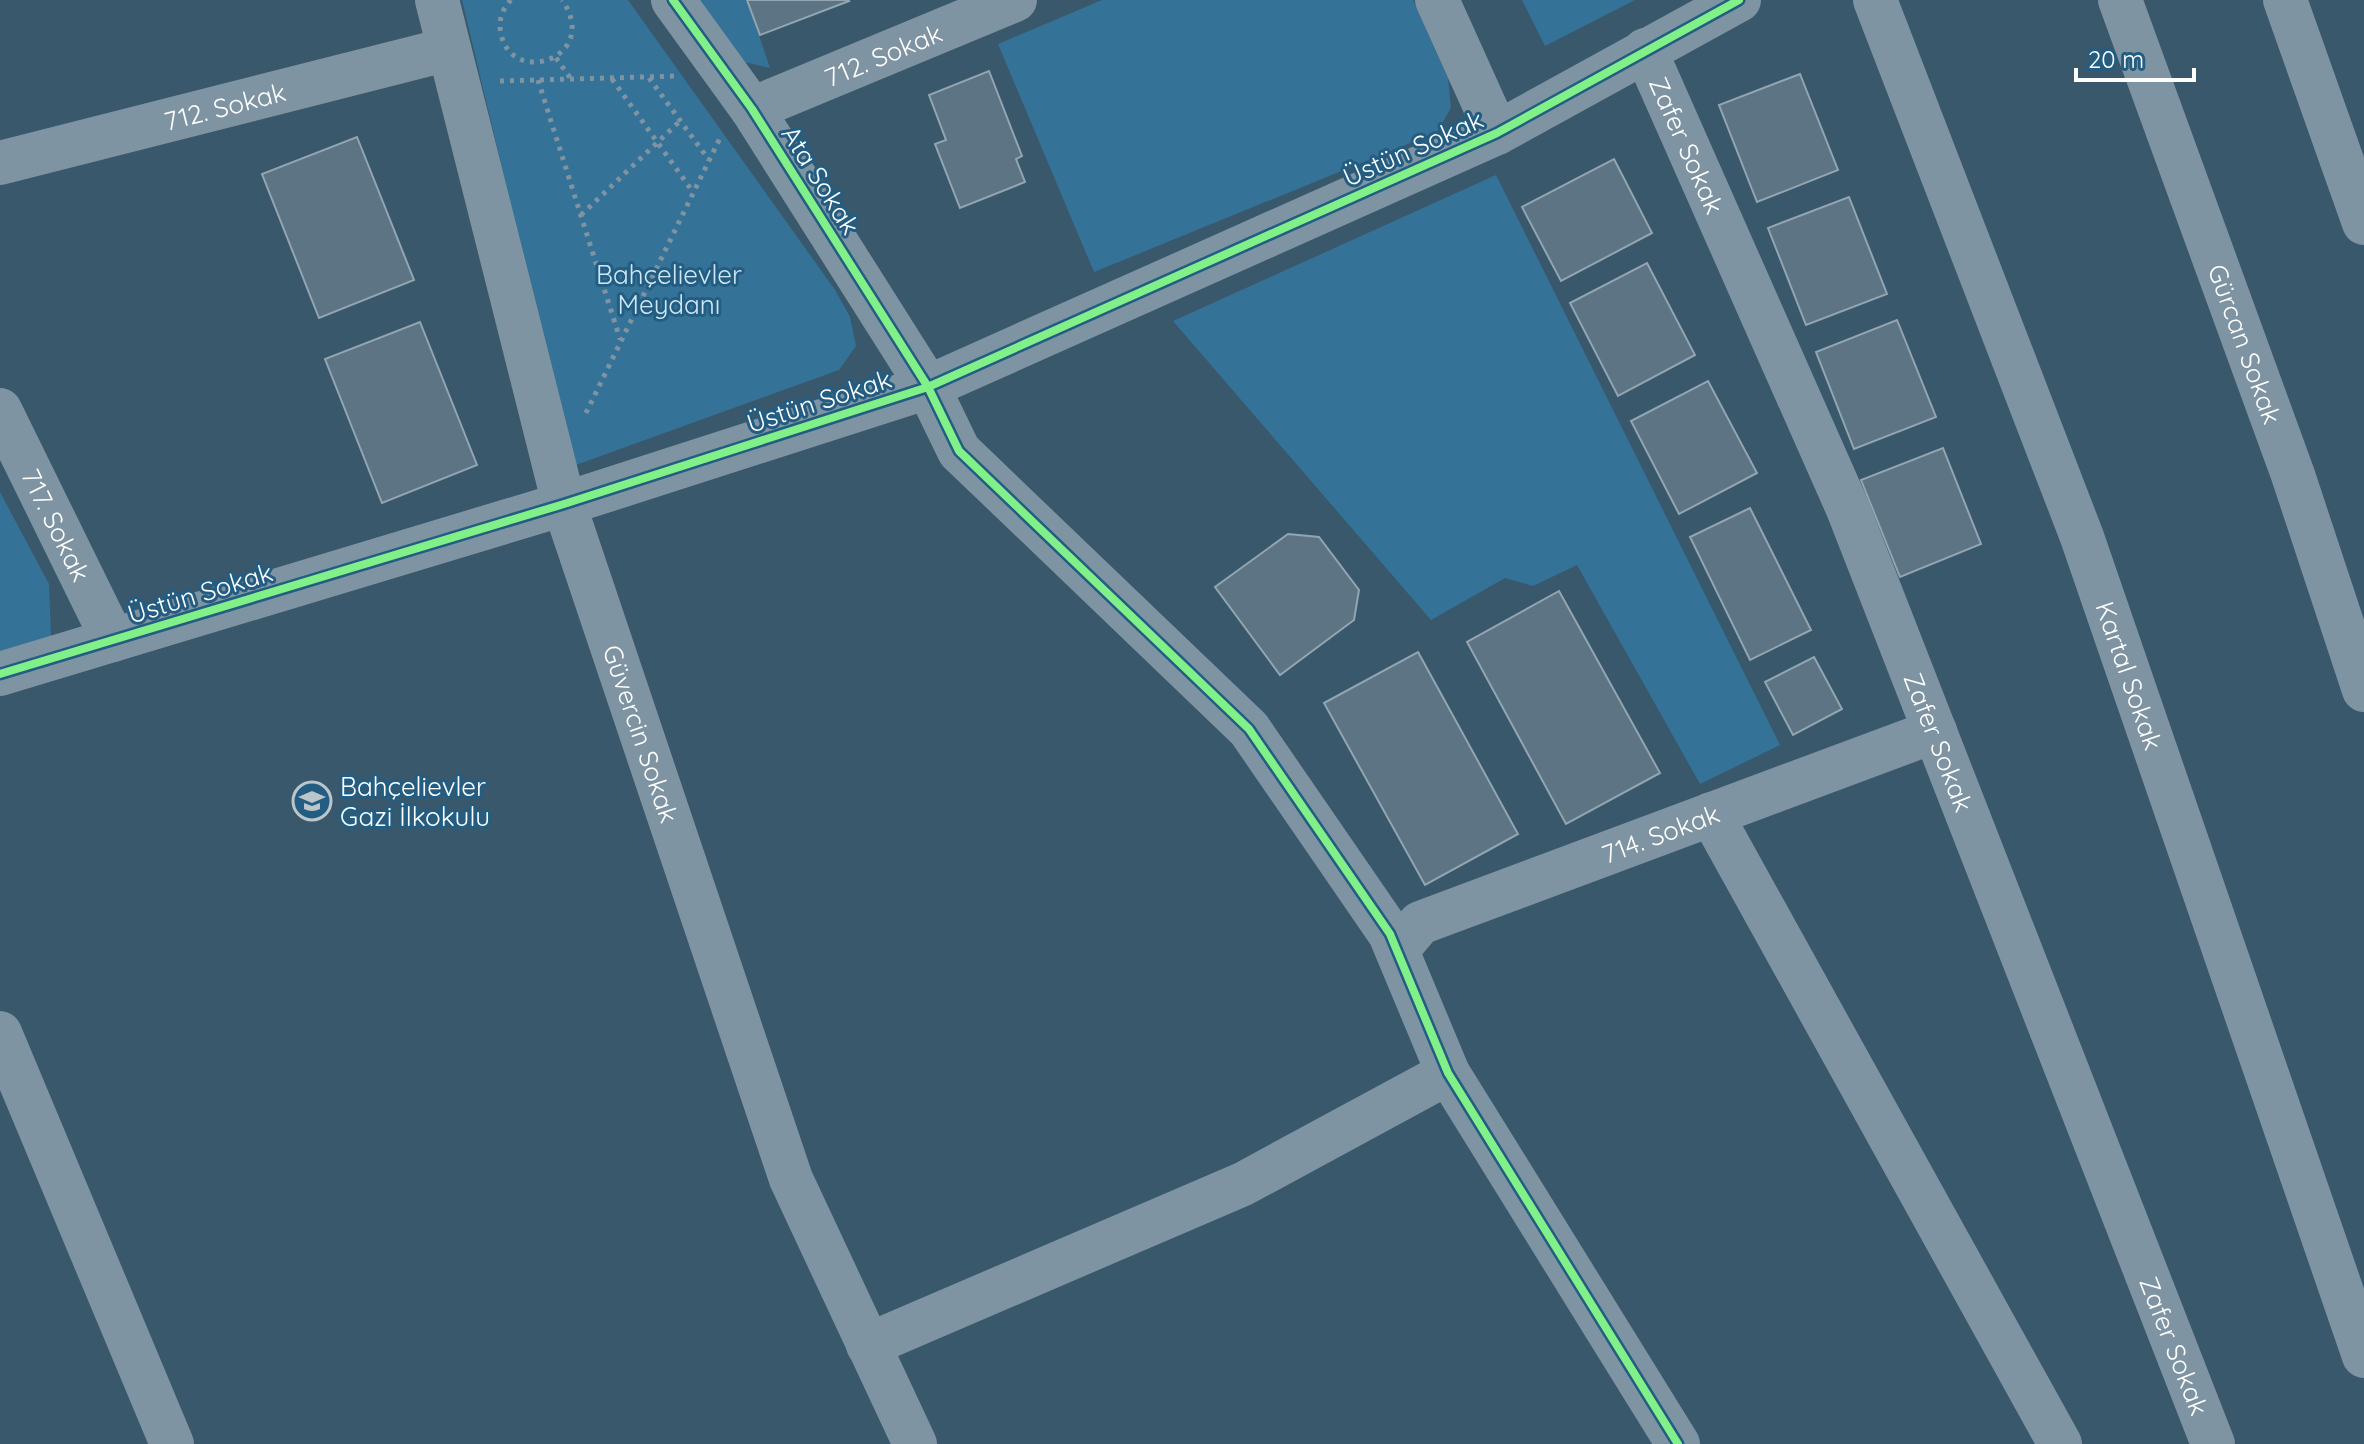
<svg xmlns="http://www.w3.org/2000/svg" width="2364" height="1444" font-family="Quicksand,sans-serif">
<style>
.green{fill:#357297}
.building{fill:#5c7483;stroke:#92a5b1;stroke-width:2}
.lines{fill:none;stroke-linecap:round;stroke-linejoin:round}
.path{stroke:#7f94a2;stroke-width:5;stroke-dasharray:4 6;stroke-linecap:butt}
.minor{stroke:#7f94a2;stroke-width:44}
.cycleway-casing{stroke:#235d82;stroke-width:13}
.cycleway{stroke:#82f089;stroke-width:8}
.labels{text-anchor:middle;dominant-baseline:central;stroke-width:6;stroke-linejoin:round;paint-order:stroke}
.street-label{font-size:26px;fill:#fff;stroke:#235d82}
.park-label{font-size:26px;fill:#cee7f6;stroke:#235d82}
.poi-label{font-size:26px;fill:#fff;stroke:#235d82;text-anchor:start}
</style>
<rect width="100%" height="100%" fill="#39586c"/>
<!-- green -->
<path class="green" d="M 462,0 L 628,0 L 835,290 L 850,317 L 856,346 L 839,370 L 573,466 Z
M 695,0 L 747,0 L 770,68 L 740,61 Z
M 1102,0 L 1413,0 L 1448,78 L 1451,108 L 1437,132 L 1094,272 L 998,44 Z
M 1522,0 L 1635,0 L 1545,46 Z
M 1496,175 L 1780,745 L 1700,784 L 1577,565 L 1533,586 L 1505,578 L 1431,620 L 1173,321 Z
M 0,492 L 49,584 L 51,636 L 0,656 Z"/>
<!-- building -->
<path class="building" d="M 747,0 L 848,0 L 849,1 L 760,35 Z
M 989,71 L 1022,156 L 1016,159 L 1025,182 L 960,208 L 935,144 L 946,140 L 929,95 Z
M 1800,74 L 1838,170 L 1757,202 L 1719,105 Z
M 357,137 L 414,280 L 319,318 L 262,174 Z
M 1614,159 L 1652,233 L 1561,281 L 1522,207 Z
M 1849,197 L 1887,294 L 1806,325 L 1768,228 Z
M 1647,263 L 1695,355 L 1618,396 L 1570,303 Z
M 1897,320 L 1936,417 L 1854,449 L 1816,352 Z
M 420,322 L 477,465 L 382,503 L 325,359 Z
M 1708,381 L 1757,473 L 1679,514 L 1631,421 Z
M 1943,448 L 1981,544 L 1900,577 L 1861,480 Z
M 1750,508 L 1811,630 L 1750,660 L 1690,537 Z
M 1288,534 L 1319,537 L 1359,590 L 1354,620 L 1280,675 L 1215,587 Z
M 1559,591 L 1660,773 L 1566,824 L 1467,642 Z
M 1418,652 L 1518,834 L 1425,885 L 1324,703 Z
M 1814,657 L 1842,709 L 1793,735 L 1765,682 Z"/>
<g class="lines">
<!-- path -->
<path class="path" d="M 511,0 C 502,9 498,21 501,34 C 512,88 602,57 562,0
M 556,58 L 571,79
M 649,78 L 709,160
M 612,79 L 693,192
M 538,80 L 620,339
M 500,81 L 678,76
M 581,215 L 680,121
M 586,413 L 720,138"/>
<!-- minor -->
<g class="minor">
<path id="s1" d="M 437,0 L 564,504 L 791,1179 L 915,1444"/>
<path d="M 673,0 L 752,109 L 928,387 L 959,451 L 1249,729 L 1390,934 L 1448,1073 L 1678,1444"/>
<path d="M 1437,0 L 1497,133"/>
<path id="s2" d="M 1875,0 L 2082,537 L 2364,1356"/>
<path id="s3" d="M 2120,0 L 2293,475 L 2364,690"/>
<path d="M 2285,0 L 2364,223"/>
<path id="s4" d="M 1645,50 L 1848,509 L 2213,1444"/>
<path id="s5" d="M 752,109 L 1015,0"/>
<path id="s6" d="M 0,163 L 449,49"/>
<path id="s7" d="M 0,410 L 113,640"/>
<path d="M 0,674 L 564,504 L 928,387 L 1497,133 L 1739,0"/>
<path d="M 1711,814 L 2060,1444"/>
<path id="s8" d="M 1397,950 L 1420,923 L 1935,731"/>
<path d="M 0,1033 L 172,1444"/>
<path d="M 868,1345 L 1243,1184 L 1448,1073"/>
</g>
<!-- cycleway casing -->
<g class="cycleway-casing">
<path id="cycleway" d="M 673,0 L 752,109 L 928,387 L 959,451 L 1249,729 L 1390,934 L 1448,1073 L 1678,1444
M 0,674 L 564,504 L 928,387 L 1497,133 L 1739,0"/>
</g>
<!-- cycleway -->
<use href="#cycleway" class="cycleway"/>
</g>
<!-- icons -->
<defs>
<g id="school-ring" transform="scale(2)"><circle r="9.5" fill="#235d82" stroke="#bac5cc" stroke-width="1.5"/><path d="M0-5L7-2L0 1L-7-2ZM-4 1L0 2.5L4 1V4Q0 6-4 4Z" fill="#bac5cc"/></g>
</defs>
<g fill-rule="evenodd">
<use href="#school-ring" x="312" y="801"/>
</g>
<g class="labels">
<!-- street labels -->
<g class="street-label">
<text stroke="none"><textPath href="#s5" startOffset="142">712. Sokak</textPath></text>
<text stroke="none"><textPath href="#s6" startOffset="232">712. Sokak</textPath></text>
<text stroke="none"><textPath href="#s4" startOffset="104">Zafer Sokak</textPath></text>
<text transform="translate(1413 148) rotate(-24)">Üstün Sokak</text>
<text transform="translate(821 180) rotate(58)">Ata Sokak</text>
<text stroke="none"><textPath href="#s3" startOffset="366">Gürcan Sokak</textPath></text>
<text transform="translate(819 401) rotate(-18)">Üstün Sokak</text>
<text stroke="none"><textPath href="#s7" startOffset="128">717. Sokak</textPath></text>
<text transform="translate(200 593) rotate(-17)">Üstün Sokak</text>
<text stroke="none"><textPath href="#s2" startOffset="722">Kartal Sokak</textPath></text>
<text stroke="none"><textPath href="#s1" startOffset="762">Güvercin Sokak</textPath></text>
<text stroke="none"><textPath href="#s4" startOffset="752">Zafer Sokak</textPath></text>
<text stroke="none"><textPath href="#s8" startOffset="292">714. Sokak</textPath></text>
<text stroke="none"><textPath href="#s4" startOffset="1400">Zafer Sokak</textPath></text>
</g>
<!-- park labels -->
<g class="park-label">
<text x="669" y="274">Bahçelievler<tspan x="669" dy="30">Meydanı</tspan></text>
</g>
<!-- poi labels -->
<g class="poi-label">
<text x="340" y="786">Bahçelievler<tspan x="340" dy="30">Gazi İlkokulu</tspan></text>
</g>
</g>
<!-- scale -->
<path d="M2076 68v12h118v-12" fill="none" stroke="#ffffff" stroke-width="4"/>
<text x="2088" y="68" font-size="24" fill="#ffffff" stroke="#235d82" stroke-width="6" paint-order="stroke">20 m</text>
</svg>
